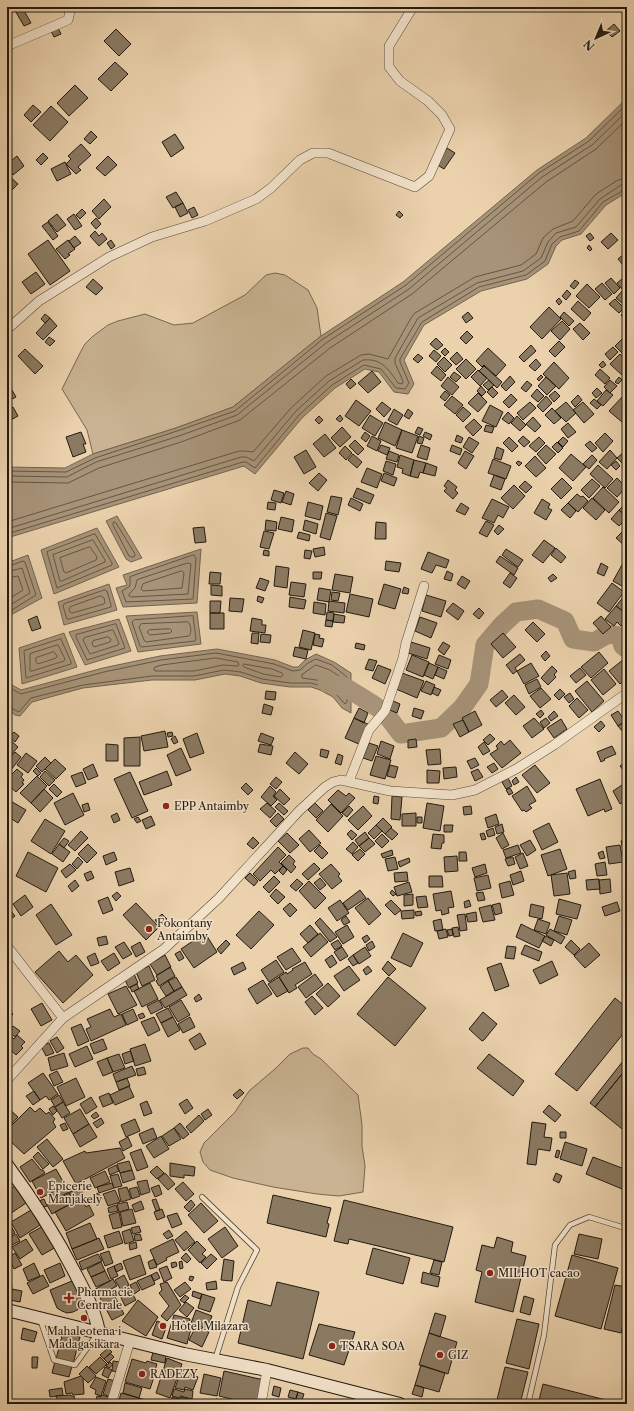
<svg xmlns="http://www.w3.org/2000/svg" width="634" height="1411" font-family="'Libre Caslon Text',serif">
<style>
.green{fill:#c9b392;stroke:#766652}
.water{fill:#a79378;stroke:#72634f}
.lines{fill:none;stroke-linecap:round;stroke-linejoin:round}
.shore{stroke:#655644;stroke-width:1}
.river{stroke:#a79378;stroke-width:19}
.building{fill:#8b7a62;stroke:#231a11}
.lane-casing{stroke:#554838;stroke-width:6}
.street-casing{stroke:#554838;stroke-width:10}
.secondary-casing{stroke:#231a11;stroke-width:14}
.lane{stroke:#f2e2ca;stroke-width:4.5}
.street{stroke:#f2e2ca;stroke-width:9}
.secondary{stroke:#f2e2ca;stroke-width:12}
.poi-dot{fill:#8f2418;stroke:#f2e2ca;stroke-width:1.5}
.labels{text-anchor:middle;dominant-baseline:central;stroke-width:3;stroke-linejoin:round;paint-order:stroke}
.poi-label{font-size:11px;fill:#231a11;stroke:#f2e2ca;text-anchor:start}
</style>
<rect width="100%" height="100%" fill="#ebd2ad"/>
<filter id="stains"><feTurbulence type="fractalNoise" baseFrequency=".005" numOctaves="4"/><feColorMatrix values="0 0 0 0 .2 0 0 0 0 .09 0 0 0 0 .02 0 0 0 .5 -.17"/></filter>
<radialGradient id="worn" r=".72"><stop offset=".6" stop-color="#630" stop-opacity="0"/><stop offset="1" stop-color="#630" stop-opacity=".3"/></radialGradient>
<!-- green -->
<path class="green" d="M 275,273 L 285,275 L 308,290 L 317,308 L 321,336 L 233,407 L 176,428 L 93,454 L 87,430 L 62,389 L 80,353 L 85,344 L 92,337 L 108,325 L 118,321 L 145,314 L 174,325 L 193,323 L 245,295 L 266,275 Z
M 303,1048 L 308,1048 L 313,1054 L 321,1059 L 358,1095 L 362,1125 L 362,1146 L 365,1166 L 363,1192 L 339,1196 L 317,1194 L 273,1187 L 233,1178 L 210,1170 L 203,1162 L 200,1152 L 204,1143 L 235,1112 L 249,1091 L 276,1068 L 290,1054 Z"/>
<!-- water -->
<path class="water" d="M 627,98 L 627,192 L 606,205 L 581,234 L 562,240 L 556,246 L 548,264 L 527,279 L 481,291 L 424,325 L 404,360 L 414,384 L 408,394 L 394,392 L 379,372 L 365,369 L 335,388 L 302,418 L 255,474 L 244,466 L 7,538 L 7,467 L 65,468 L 93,454 L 176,428 L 233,407 L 321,336 L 403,282 L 537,170 L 586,138 Z
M 117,516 L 142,558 L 131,562 L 126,559 L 106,521 Z
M 97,528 L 119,567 L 54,594 L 41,550 Z
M 201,549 L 197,603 L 123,607 L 116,588 L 127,585 L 123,575 Z
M 28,555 L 42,598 L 7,617 L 7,563 Z
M 109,584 L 117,610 L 64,625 L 58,602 Z
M 197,612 L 201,644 L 138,652 L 126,616 Z
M 119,619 L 131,651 L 85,665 L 69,632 Z
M 64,633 L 77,667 L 22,684 L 19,648 Z
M 217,649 L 275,660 L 293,667 L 298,667 L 305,660 L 316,654 L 334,662 L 351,673 L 351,713 L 342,708 L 333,697 L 320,690 L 311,687 L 290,687 L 261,683 L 240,676 L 225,674 L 195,680 L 152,680 L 83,688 L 32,702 L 20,716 L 15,715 L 7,709 L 7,685 L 10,684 L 21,690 L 103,668 L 160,656 Z"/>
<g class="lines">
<!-- shore -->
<path class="shore" d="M 7,471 L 66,472 L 95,458 L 177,431 L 235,411 L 323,339 L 406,285 L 539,173 L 589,141 L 627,104
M 7,476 L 67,477 L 96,462 L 179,436 L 237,415 L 326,343 L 409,289 L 542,177 L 592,145 L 627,111
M 7,482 L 68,483 L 99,468 L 181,442 L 240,420 L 330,348 L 412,294 L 546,182 L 596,149 L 627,119
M 7,522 L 239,451 L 245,451 L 253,452 L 291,408 L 326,376 L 361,355 L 369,354 L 388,359 L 411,318 L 415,313 L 475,277 L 521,265 L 536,254 L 543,238 L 553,229 L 573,221 L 596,194 L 618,180 L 627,178
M 114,522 L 116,523 L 135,554 L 134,557 L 131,557 L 129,556 L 113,525 Z
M 7,529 L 241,457 L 246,457 L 254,461 L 296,411 L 329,381 L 363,360 C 382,358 389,370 398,383 L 402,384 L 403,381 L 395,363 L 395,358 L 418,318 L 477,283 L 523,271 L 541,258 L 548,242 L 556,233 L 576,227 L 600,199 L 621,185 L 627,184
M 7,534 L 243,462 L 246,462 L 255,468 L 299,415 L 332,385 L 364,365 L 381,369 L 396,388 L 405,389 L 409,383 L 400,362 L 400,359 L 422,322 L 479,287 L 526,275 L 545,261 L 552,244 L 560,237 L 579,231 L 603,202 L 624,190 L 627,189
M 95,534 L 112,563 L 112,565 L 57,588 L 47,552 Z
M 93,540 L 105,560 L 105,562 L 62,581 L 60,581 L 53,555 Z
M 90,547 L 97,557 L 96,560 L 66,573 L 64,572 L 60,558 Z
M 194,555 L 196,558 L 193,599 L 126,602 L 122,591 L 130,586 L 130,577 Z
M 188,563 L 191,564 L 188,594 L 131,597 L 129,596 L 129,594 L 135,588 L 137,580 Z
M 7,567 L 23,561 L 25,562 L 36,595 L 7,613
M 182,571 L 184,573 L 182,588 L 143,591 L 141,589 L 143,584 Z
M 7,572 L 22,568 L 30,593 L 7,607
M 7,578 L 18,576 L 23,590 L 7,600
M 105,590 L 107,591 L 111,605 L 111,607 L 69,619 L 67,619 L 63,606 L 64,604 Z
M 101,596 L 104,598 L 105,602 L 104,604 L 72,613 L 70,612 L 69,609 L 70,607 Z
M 193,616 L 196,639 L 195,641 L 142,647 L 140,646 L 132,622 L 134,620 Z
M 188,622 C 191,624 192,633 189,636 L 146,642 L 144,640 L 139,627 L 141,624 Z
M 116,624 L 125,648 L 87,660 L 76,637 L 76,635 Z
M 170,629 L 172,631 L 170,633 L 150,635 L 147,632 L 149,630 Z
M 113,630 L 119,643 L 118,645 L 90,654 L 83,640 L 84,638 Z
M 108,637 L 111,639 L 110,642 L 94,647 L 92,644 L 93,641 Z
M 61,639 L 71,662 L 71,664 L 26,678 L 24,651 Z
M 58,645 L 65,659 L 64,661 L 32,671 L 30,671 L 30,654 Z
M 54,652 L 57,656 L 56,658 L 38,664 L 36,662 L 36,658 Z
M 216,658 L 238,662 L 239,665 L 237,666 L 223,665 L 194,671 L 155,671 L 154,669 L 155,667 L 162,665 Z
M 244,664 L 272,669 L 282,673 L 283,675 L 281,677 L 263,674 L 244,667 L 243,666 Z
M 316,665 L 330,670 L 342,678 L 342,690 L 339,690 L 323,681 L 302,678 L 302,675 Z
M 7,688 L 10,688 L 21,694 L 104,672 L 161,660 L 216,653 L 274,664 L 293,671 L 300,670 L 308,663 L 316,659 L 332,665 L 347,677 L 347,702 L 345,704 L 335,693 L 321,686 L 311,683 L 290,683 L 262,679 L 241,672 L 224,670 L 194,676 L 152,676 L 83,685 L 31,698 L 19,712 L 7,706"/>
<!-- river -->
<path class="river" d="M 327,683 L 345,687 L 371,703 L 385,713 L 401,734 L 441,728 L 462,708 L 479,684 L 485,645 L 502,625 L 516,612 L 538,609 L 565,621 L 573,639 L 594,642 L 608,634 L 620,636 L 623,646 L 627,649"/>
</g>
<!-- building -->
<path class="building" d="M 13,7 L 22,7 L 31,23 L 24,26 Z
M 614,24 L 620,31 L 612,37 L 606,31 Z
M 58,28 L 61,34 L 54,37 L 51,31 Z
M 116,29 L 131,44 L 119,56 L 104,41 Z
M 115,62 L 128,74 L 111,91 L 98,79 Z
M 75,85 L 88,98 L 69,116 L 57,103 Z
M 33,105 L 41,112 L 31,122 L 24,115 Z
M 51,106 L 68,122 L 50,141 L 33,125 Z
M 91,131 L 97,137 L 90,144 L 84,139 Z
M 175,134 L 184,148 L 171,157 L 162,142 Z
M 81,144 L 91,155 L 78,167 L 81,170 L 76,174 L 66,164 L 71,159 L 68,156 Z
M 447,148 L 455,153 L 444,169 L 436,164 Z
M 43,153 L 48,158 L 41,165 L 36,160 Z
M 17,156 L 24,166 L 13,175 L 7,166 L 7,164 Z
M 108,156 L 117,165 L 105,176 L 96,168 Z
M 65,162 L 71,174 L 57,181 L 51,169 Z
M 7,174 L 18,184 L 7,195 Z
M 176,192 L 183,203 L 173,208 L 166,197 Z
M 104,199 L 111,207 L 99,219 L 92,211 Z
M 183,203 L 188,213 L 180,217 L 175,207 Z
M 194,207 L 198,215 L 192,218 L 188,210 Z
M 82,209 L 86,213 L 80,219 L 76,215 Z
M 399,211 L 403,215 L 400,218 L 396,215 Z
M 57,214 L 66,225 L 57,232 L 48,221 Z
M 74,214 L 82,226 L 75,230 L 67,219 Z
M 96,218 L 101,224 L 96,229 L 91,223 Z
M 48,222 L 58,236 L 53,240 L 42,226 Z
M 627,229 L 627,237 L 623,233 Z
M 95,231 L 99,236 L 102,233 L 107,239 L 99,246 L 90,236 Z
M 590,233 L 594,238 L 590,241 L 586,236 Z
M 611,233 L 618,240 L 608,249 L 601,242 Z
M 75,236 L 81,243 L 74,248 L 69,241 Z
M 48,240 L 70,271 L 50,285 L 28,254 Z
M 68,240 L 75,249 L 68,254 L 70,255 L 65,259 L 56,249 Z
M 111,240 L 115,246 L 111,249 L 107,243 Z
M 589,245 L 592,249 L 590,251 L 587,248 Z
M 624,254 L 627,257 L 627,261 L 623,265 L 618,259 Z
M 36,272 L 45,284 L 31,294 L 22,282 Z
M 611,278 L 620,288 L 614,294 L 605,283 Z
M 93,279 L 103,288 L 96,295 L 86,287 Z
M 622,279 L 627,285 L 622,289 L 617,283 Z
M 575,280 L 579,283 L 574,289 L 570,286 Z
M 602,283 L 612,294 L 605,300 L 595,289 Z
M 587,284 L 600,297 L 589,308 L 576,296 Z
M 567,290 L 571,294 L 566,300 L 562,296 Z
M 623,290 L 627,294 L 627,301 L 623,304 L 616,298 Z
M 559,298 L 562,302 L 559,305 L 556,301 Z
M 615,299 L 624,308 L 619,313 L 609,304 Z
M 578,301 L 591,313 L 584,321 L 571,309 Z
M 549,307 L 561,319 L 542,339 L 530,327 Z
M 627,310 L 627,322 L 621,315 Z
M 468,312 L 473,318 L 466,323 L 462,317 Z
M 564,312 L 574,321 L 569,326 L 560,317 Z
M 45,314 L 50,318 L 45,323 L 41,319 Z
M 50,318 L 57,326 L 43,340 L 36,333 Z
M 562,321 L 570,329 L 560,340 L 551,331 Z
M 580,323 L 590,333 L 583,340 L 573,329 Z
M 467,331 L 473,337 L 466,344 L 460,338 Z
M 627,334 L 627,358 L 615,346 Z
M 49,337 L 55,341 L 50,346 L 45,342 Z
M 436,338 L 443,345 L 437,350 L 430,344 Z
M 559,341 L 565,347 L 555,357 L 549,351 Z
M 531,345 L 536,351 L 524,362 L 519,357 Z
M 613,347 L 618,352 L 610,360 L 605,354 Z
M 445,348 L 449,352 L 445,356 L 441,352 Z
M 488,348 L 506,365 L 496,376 L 484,365 L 482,367 L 476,361 Z
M 25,349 L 43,366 L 35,374 L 18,356 Z
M 434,350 L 441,356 L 436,362 L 429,356 Z
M 457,352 L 463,359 L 456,365 L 450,359 Z
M 418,354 L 423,358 L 418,363 L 413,359 Z
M 620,354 L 627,361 L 627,375 L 626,374 L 623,376 L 610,364 Z
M 444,357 L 452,365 L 445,372 L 437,364 Z
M 466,359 L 476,369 L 466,379 L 456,369 Z
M 536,359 L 541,365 L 535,371 L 529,366 Z
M 603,361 L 606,365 L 602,368 L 599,365 Z
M 554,362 L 569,378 L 559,389 L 543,374 Z
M 437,366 L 446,375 L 441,381 L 431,373 Z
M 484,366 L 502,382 L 497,388 L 479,371 Z
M 600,369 L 610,378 L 605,384 L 595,375 Z
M 478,370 L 487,378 L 480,386 L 471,377 Z
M 372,371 L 381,382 L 368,393 L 358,383 Z
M 454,372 L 461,377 L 456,382 L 450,377 Z
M 541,375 L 543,377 L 539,381 L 537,379 Z
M 510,376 L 515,382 L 506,391 L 501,386 Z
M 448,377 L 459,387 L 452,395 L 441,386 Z
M 546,377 L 556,386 L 547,395 L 538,386 Z
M 619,377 L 622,380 L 618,384 L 615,382 Z
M 351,379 L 356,384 L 350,389 L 346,384 Z
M 489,380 L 494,385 L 488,390 L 483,385 Z
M 610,380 L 617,386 L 610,393 L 604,387 Z
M 527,381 L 532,385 L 526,392 L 521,388 Z
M 481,386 L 486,392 L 482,396 L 477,391 Z
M 492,387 L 498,393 L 493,398 L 487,392 Z
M 597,388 L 602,393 L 596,398 L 592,393 Z
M 537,389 L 544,396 L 538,402 L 531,396 Z
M 12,390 L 16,397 L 8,401 L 7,392 Z
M 606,390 L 613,395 L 603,406 L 597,401 Z
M 445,391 L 450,395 L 445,401 L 440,397 Z
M 555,391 L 560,396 L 554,402 L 549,396 Z
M 478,393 L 487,402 L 478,412 L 468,403 Z
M 511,394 L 517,400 L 509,408 L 503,402 Z
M 578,395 L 582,400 L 575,407 L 571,402 Z
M 624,395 L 627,399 L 627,417 L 622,422 L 609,411 Z
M 452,396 L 463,405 L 455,414 L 444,405 Z
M 546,396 L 552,403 L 543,412 L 537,406 Z
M 594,399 L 601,405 L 597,409 L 590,403 Z
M 356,400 L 371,411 L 359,426 L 345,416 Z
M 382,402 L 391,409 L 384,417 L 376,409 Z
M 530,402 L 536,408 L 523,420 L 517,413 Z
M 566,402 L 576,413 L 566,422 L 555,411 Z
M 583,402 L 594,414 L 584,423 L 573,410 Z
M 490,405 L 503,412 L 496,427 L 482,421 Z
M 13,407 L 18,416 L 9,421 L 7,416 L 7,410 Z
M 463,407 L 471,414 L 463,422 L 456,415 Z
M 552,408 L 561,418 L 554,424 L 545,415 Z
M 394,409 L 403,415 L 397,425 L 388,420 Z
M 408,409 L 413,413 L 409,419 L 404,416 Z
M 508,412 L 514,418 L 509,424 L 502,419 Z
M 340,415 L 343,419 L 340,422 L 336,419 Z
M 370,415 L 383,423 L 375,436 L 362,428 Z
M 319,416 L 323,420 L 319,424 L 315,420 Z
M 517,416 L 526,425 L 520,431 L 511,423 Z
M 533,417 L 541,426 L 535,432 L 526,424 Z
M 474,419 L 482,427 L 473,436 L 465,427 Z
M 385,422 L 402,430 L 395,446 L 378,438 Z
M 568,423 L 576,432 L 568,438 L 561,429 Z
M 486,425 L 494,427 L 492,433 L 484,431 Z
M 342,427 L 351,437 L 340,447 L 331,438 Z
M 418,427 L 423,429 L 420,435 L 415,433 Z
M 402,430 L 418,436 L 412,453 L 396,448 Z
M 81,432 L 86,444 L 83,444 L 86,452 L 73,457 L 66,437 Z
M 365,432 L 370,436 L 366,442 L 361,438 Z
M 425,432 L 432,435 L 430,440 L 423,436 Z
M 605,433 L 613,441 L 603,452 L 595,443 Z
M 325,434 L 336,448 L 324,457 L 313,444 Z
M 457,435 L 463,438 L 461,443 L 455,441 Z
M 372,436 L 381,441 L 377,451 L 367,446 Z
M 419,436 L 424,438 L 422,444 L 417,443 Z
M 523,436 L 530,442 L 524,447 L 518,441 Z
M 469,437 L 479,443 L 472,453 L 463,447 Z
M 509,437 L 518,446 L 512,452 L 503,443 Z
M 539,437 L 545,443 L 536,452 L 529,446 Z
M 563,437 L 568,441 L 563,447 L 558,442 Z
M 355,440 L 364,449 L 358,455 L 349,446 Z
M 590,441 L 597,448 L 592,452 L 585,445 Z
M 557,442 L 563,448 L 558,453 L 552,447 Z
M 381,445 L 390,448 L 387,455 L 378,451 Z
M 421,445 L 430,448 L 427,460 L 417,457 Z
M 452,445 L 462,449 L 460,455 L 450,451 Z
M 546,445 L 556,454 L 546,464 L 537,454 Z
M 345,446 L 352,453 L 346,460 L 339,453 Z
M 497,447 L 504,450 L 501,460 L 494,458 Z
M 306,450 L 316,467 L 304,474 L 294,457 Z
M 610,450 L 617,458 L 607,469 L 599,462 Z
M 389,451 L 399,455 L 397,462 L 386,459 Z
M 465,451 L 474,456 L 466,469 L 458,463 Z
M 625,451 L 627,453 L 627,468 L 617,458 Z
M 353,454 L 362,462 L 357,468 L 348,460 Z
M 571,454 L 586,467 L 573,481 L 559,468 Z
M 400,455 L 414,460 L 410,476 L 402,473 L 403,469 L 397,467 Z
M 592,455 L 597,460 L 589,469 L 583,464 Z
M 535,456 L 546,468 L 536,477 L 525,466 Z
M 493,459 L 511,466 L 506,479 L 488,473 Z
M 414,460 L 426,463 L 423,473 L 420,472 L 418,478 L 410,476 Z
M 386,461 L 396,464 L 393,475 L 383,471 Z
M 518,461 L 522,463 L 519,466 L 516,463 Z
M 616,461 L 620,466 L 616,470 L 611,465 Z
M 426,463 L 437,467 L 435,476 L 423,473 Z
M 598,465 L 613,479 L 605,488 L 590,474 Z
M 367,468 L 382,474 L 377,488 L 361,482 Z
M 319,473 L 327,480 L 318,491 L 309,483 Z
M 384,473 L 397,478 L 394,486 L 381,481 Z
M 494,475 L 505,479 L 501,490 L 490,486 Z
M 562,478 L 572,488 L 561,499 L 551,489 Z
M 617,478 L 626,487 L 617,497 L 607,488 Z
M 592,479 L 600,486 L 589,498 L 581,490 Z
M 448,480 L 457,487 L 455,490 L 458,493 L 453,499 L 444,491 L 447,488 L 444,486 Z
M 525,481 L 532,487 L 526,493 L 519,487 Z
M 514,485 L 525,496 L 513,509 L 501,498 Z
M 603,487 L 619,502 L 609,513 L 593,498 Z
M 357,488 L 374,495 L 370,504 L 353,497 Z
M 274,490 L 284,493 L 281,503 L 271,500 Z
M 286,491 L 294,494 L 291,505 L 282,502 Z
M 577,494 L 581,497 L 583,496 L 588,501 L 578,512 L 568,503 Z
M 331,496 L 342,498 L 338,515 L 327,512 Z
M 351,498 L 363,504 L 360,511 L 348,505 Z
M 592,498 L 605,510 L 596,520 L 583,508 Z
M 492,499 L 509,507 L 503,518 L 498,515 L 494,523 L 482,518 Z
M 542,499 L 550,504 L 548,508 L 552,510 L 546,520 L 534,513 Z
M 268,502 L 276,503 L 275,510 L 267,509 Z
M 308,502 L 323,506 L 320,520 L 305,516 Z
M 627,502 L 627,517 L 619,510 Z
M 461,503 L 469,508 L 465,515 L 456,511 Z
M 568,503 L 576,511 L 570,518 L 561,510 Z
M 619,510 L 627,518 L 619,526 L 611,519 Z
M 326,513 L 337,516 L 330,540 L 320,537 Z
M 281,517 L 294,520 L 292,532 L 278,529 Z
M 266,520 L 277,522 L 276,531 L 265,530 Z
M 305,520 L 318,524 L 316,534 L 303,530 Z
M 486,521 L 494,525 L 487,537 L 479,533 Z
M 376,522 L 386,523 L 386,539 L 375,539 Z
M 499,525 L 504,529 L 498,535 L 494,531 Z
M 204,527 L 206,542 L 195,543 L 193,528 Z
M 624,530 L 627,533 L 627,543 L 625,546 L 616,538 Z
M 264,531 L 274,533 L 269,549 L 260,547 Z
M 299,532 L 310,535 L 309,541 L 297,538 Z
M 544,540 L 555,548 L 543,563 L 532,555 Z
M 324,547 L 325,555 L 315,557 L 313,549 Z
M 556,548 L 566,557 L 561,563 L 551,555 Z
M 506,549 L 523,560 L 518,567 L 502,555 Z
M 264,550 L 269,551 L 269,556 L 263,555 Z
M 305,550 L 312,551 L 310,559 L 304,558 Z
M 428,552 L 449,560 L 446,568 L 436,565 L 432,573 L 421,569 Z
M 500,556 L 518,568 L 514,575 L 496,562 Z
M 627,556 L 627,589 L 613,581 Z
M 386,561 L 401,563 L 399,572 L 385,570 Z
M 601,563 L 608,567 L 604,576 L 597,573 Z
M 276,566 L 289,568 L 287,588 L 274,586 Z
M 447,571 L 453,574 L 451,581 L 444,579 Z
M 210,572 L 221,573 L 220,584 L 209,584 Z
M 313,572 L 322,572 L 321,579 L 313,579 Z
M 510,573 L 517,578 L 510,588 L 503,583 Z
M 335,574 L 353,577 L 350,593 L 332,590 Z
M 553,574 L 557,578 L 551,582 L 548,578 Z
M 462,576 L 470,581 L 465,589 L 457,584 Z
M 260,578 L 269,581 L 265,591 L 256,588 Z
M 291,582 L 306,584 L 304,597 L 289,595 Z
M 612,583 L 624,592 L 609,612 L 597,603 Z
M 384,584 L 401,589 L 395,609 L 378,604 Z
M 211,585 L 222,586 L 222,596 L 211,595 Z
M 404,587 L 409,589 L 408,594 L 402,593 Z
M 319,588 L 331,590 L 329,602 L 317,600 Z
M 332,592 L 340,593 L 338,601 L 331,600 Z
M 350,594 L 373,599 L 369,617 L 346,612 Z
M 426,595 L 446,601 L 441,617 L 422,611 Z
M 625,595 L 627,597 L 627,614 L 616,606 Z
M 258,596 L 264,598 L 262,603 L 257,601 Z
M 290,597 L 306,600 L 304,609 L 289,607 Z
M 230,598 L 244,599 L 242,612 L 229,611 Z
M 210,601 L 221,601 L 220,613 L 210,613 Z
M 329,601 L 345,603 L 344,613 L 328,611 Z
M 314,602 L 326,604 L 325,615 L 313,613 Z
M 453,603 L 464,611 L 458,620 L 446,611 Z
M 616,606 L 627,614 L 627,619 L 621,626 L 617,622 L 614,626 L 605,619 Z
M 479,608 L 484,613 L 479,619 L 473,614 Z
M 327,612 L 334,613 L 333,621 L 326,620 Z
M 210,613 L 224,613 L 224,629 L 210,629 Z
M 334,614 L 345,616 L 344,623 L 333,622 Z
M 37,616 L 41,628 L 32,631 L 28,620 Z
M 601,616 L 611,627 L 603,634 L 593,623 Z
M 420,617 L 437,623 L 431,638 L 415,631 Z
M 252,618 L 262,620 L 262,625 L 266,625 L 265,633 L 250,631 Z
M 326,620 L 333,621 L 332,627 L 325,626 Z
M 533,622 L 545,634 L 537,642 L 525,630 Z
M 303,630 L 315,633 L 311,650 L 299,647 Z
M 252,633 L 259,633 L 258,644 L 251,643 Z
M 503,633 L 516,647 L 503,658 L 491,644 Z
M 261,634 L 271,635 L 270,643 L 260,642 Z
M 315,634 L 320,635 L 319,638 L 324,639 L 322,647 L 313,645 Z
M 411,642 L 430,648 L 427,659 L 408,653 Z
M 443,642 L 450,646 L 444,655 L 438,650 Z
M 356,643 L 365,645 L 364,650 L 355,648 Z
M 295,647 L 308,650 L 306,659 L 293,656 Z
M 546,651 L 550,656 L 545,661 L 541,656 Z
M 599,652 L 608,663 L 591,678 L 581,667 Z
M 520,654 L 525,660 L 515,668 L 517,671 L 513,674 L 506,665 Z
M 412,655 L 429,662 L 423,677 L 406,670 Z
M 439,655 L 451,660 L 448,669 L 435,664 Z
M 369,659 L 377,661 L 373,671 L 365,669 Z
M 624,659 L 627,663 L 627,678 L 620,684 L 609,671 Z
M 429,663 L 438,667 L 433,679 L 424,675 Z
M 531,663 L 539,676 L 524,684 L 517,671 Z
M 378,665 L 391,670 L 385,684 L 372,678 Z
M 552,666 L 557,671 L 554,675 L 556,677 L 548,685 L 541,678 Z
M 438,667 L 447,671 L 444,679 L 435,675 Z
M 580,668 L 586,675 L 576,683 L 570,676 Z
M 604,669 L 616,684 L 603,695 L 591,680 Z
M 402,673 L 424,681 L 417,698 L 396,689 Z
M 537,679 L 541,687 L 529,694 L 525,685 Z
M 426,681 L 435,685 L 431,695 L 421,691 Z
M 587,681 L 604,701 L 592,712 L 575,691 Z
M 434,687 L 441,690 L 438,696 L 432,693 Z
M 541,688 L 551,699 L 540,708 L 530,696 Z
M 560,689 L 565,694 L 559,700 L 554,695 Z
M 502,690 L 508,697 L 496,707 L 490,700 Z
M 266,691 L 276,692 L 275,700 L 265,699 Z
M 570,693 L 574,699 L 569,703 L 564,697 Z
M 514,695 L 525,707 L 516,715 L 505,703 Z
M 577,698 L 588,710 L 579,718 L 569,706 Z
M 391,700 L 400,704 L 397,713 L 387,709 Z
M 264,704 L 273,707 L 271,715 L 262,713 Z
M 359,708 L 368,713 L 364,723 L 354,718 Z
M 414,708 L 424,711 L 421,719 L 412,716 Z
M 541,710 L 544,714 L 540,718 L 536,714 Z
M 475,711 L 482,725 L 469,732 L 462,718 Z
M 554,711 L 558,716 L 551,721 L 548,717 Z
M 618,711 L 625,721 L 618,726 L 611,715 Z
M 354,718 L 370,725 L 361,745 L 345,738 Z
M 534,718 L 544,729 L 532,738 L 523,726 Z
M 546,718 L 550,723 L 544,728 L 540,722 Z
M 561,719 L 567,729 L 554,738 L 547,728 Z
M 463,720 L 469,732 L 460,737 L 453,724 Z
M 601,721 L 605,726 L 599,732 L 594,727 Z
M 624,722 L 627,729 L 623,732 L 618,726 Z
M 165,731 L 168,747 L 144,751 L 141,736 Z
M 14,732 L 19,736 L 15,742 L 9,737 Z
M 172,732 L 173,736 L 168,737 L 167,733 Z
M 197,733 L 204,753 L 190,758 L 183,739 Z
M 261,733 L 274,738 L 271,745 L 258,741 Z
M 490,734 L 495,739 L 488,745 L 483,740 Z
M 175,736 L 178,742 L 174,744 L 171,739 Z
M 140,737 L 140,766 L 124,766 L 124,738 Z
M 8,738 L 18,747 L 10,756 L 7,754 L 7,739 Z
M 416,739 L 417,747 L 408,748 L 408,740 Z
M 510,740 L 521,753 L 502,768 L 490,754 L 498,749 L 496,746 L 501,741 L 504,745 Z
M 381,741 L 394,746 L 390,759 L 377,754 Z
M 484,742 L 490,751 L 483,755 L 478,747 Z
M 369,743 L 378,746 L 372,761 L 363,758 Z
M 106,744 L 118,745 L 118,761 L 106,761 Z
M 260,744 L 273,746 L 271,755 L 258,752 Z
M 612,746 L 616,754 L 604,759 L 605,760 L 601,762 L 597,752 Z
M 181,748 L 191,770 L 176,776 L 167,755 Z
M 321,749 L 329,751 L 327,758 L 320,756 Z
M 440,749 L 441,764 L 428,765 L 426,750 Z
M 15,752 L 21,757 L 11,770 L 7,766 L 7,761 Z
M 295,752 L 308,764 L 299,774 L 286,763 Z
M 26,753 L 37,761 L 28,773 L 17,765 Z
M 338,754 L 343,756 L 341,765 L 335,763 Z
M 376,756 L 391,760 L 385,779 L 370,775 Z
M 45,757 L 51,763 L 42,772 L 36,766 Z
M 475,758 L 479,765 L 471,769 L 467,761 Z
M 55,759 L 66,769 L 56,779 L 45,769 Z
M 627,761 L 627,775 L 620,766 Z
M 494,763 L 498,769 L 492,773 L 487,767 Z
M 93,764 L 98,776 L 88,780 L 83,769 Z
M 390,765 L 398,767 L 395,778 L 387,776 Z
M 535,765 L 550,783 L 537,793 L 522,775 Z
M 456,767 L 457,777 L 444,779 L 443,768 Z
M 36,768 L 41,773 L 38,776 L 33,771 Z
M 17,769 L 23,774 L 21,777 L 24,780 L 22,783 L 24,784 L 16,792 L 7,784 L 7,779 Z
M 478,769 L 483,777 L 475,781 L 471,772 Z
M 427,770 L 440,771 L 439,783 L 427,783 Z
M 45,771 L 55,780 L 49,786 L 40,777 Z
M 167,771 L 172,785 L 144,795 L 139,782 Z
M 82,772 L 86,783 L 76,787 L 71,776 Z
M 130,772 L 148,811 L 132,818 L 114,779 Z
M 37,776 L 47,786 L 31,803 L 20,793 Z
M 276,777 L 282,782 L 276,789 L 270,784 Z
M 516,777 L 519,782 L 514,785 L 512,781 Z
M 508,778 L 512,786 L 506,789 L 502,782 Z
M 600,779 L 612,809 L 605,812 L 604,809 L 588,816 L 576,789 Z
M 246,783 L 253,790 L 248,795 L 241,788 Z
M 625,783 L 627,786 L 627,799 L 620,804 L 613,791 Z
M 54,784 L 62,792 L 57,797 L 49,789 Z
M 270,786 L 276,792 L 273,796 L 277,800 L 271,806 L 261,797 Z
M 527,786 L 536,801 L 529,805 L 532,808 L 526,812 L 524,810 L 522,811 L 512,796 Z
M 510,788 L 513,793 L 509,795 L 506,790 Z
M 44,789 L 53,798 L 40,812 L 31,803 Z
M 280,789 L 290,799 L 284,805 L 274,796 Z
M 338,790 L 346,796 L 349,793 L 355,798 L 341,813 L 328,800 Z
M 73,793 L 84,815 L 65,825 L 54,803 Z
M 374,796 L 379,797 L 378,804 L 373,803 Z
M 392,796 L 402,797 L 400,820 L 391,819 Z
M 7,799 L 26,810 L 18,823 L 7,816 Z
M 88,803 L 90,810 L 84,812 L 82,805 Z
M 267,803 L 276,811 L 270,818 L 260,809 Z
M 279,803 L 288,811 L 284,815 L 275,807 Z
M 315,803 L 323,811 L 316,818 L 308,810 Z
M 427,803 L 444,806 L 440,831 L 423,828 Z
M 331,804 L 343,816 L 328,832 L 316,820 Z
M 349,806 L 353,810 L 347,817 L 342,813 Z
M 363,806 L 372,816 L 358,830 L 348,820 Z
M 471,806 L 472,814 L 464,815 L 463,807 Z
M 117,813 L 120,820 L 114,823 L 111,816 Z
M 278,813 L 284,819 L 276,827 L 270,821 Z
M 416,813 L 416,826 L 402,826 L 402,814 Z
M 496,814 L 499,824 L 488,828 L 485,818 Z
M 151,816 L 155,825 L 146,829 L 142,820 Z
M 138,817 L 141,821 L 137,823 L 134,819 Z
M 417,817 L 422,817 L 422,823 L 417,823 Z
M 383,818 L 392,827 L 385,834 L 376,825 Z
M 45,819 L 65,831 L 51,854 L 31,841 Z
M 549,823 L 558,842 L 542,850 L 533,831 Z
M 502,824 L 504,832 L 497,834 L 495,827 Z
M 376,825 L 382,831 L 374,839 L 368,833 Z
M 444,825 L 453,825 L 452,832 L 444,832 Z
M 391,828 L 398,834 L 392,840 L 385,834 Z
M 493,828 L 495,835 L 488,837 L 486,831 Z
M 309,830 L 321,843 L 310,852 L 299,839 Z
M 351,830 L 357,835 L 352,840 L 347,834 Z
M 81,831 L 88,838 L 75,851 L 68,845 Z
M 365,832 L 369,838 L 359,846 L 355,840 Z
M 287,833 L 299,845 L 290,853 L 278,841 Z
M 484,833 L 486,839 L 482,840 L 480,834 Z
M 503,833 L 509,845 L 502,849 L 496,838 Z
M 382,834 L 389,841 L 382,848 L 375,841 Z
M 433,834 L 444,835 L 444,843 L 442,843 L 441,849 L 431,848 Z
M 253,837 L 259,843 L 253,849 L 247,844 Z
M 64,838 L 69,841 L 64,848 L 59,844 Z
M 369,838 L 375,844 L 365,852 L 359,846 Z
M 627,839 L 627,849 L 623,850 L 621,841 Z
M 530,840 L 536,850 L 527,856 L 520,845 Z
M 353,842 L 358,847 L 352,854 L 346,849 Z
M 59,844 L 70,852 L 63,862 L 52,854 Z
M 88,844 L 97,853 L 87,863 L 78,854 Z
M 320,845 L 328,853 L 322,859 L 314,851 Z
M 518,845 L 521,853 L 506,858 L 503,850 Z
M 620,845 L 623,862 L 609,864 L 606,847 Z
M 278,847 L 286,855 L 279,862 L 283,866 L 275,874 L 271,870 L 260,881 L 253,874 Z
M 360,849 L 365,854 L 358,861 L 352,855 Z
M 560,849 L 567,869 L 548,876 L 541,855 Z
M 627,849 L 627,861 L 623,850 Z
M 392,850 L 393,855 L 383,858 L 381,854 Z
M 603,851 L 605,858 L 600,859 L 598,853 Z
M 28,852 L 58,868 L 46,892 L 16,876 Z
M 114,852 L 117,860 L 106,865 L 103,856 Z
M 459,852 L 466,852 L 467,861 L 459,861 Z
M 523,853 L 528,866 L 520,869 L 515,857 Z
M 289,855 L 295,861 L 293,864 L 296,867 L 291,873 L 281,863 Z
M 457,856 L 458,871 L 445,872 L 444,857 Z
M 78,857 L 83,862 L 77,869 L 72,864 Z
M 395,857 L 398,869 L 388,871 L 385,859 Z
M 513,857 L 515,864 L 508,866 L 505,859 Z
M 409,858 L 410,862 L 400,867 L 398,862 Z
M 605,862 L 607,875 L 597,876 L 595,864 Z
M 314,863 L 320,869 L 308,880 L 302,874 Z
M 70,864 L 76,870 L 66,878 L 61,871 Z
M 331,864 L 340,874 L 338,876 L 342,881 L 332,889 L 319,874 Z
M 485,864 L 487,873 L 475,877 L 472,868 Z
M 283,866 L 287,870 L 283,875 L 279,871 Z
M 130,868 L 134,881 L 119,886 L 115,872 Z
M 575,870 L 576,878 L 570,879 L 568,872 Z
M 91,871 L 94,878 L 87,881 L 84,874 Z
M 521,871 L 524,881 L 513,885 L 510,875 Z
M 407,872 L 408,881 L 395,882 L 394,873 Z
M 250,873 L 258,881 L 254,886 L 245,878 Z
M 567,873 L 570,894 L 554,896 L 551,875 Z
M 488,875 L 491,888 L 477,891 L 474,878 Z
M 274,876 L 280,882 L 269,893 L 263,887 Z
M 429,876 L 442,876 L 443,887 L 429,887 Z
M 320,878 L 326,885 L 320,890 L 314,883 Z
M 297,879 L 303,884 L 296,891 L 290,886 Z
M 599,879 L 600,889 L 587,890 L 586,880 Z
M 610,879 L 611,892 L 600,894 L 599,880 Z
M 75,880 L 79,886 L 72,892 L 68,886 Z
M 309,881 L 326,898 L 315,909 L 299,891 Z
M 510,881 L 514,895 L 502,898 L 499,884 Z
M 409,882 L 412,892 L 397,896 L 394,887 Z
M 276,889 L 285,897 L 278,904 L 270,896 Z
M 360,890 L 366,898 L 348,910 L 343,903 Z
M 392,890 L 396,894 L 393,896 L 390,893 Z
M 451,891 L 454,907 L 448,908 L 449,913 L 442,915 L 441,910 L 436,911 L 433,894 Z
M 117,892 L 121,896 L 116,901 L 112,896 Z
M 483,892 L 485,900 L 478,901 L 476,893 Z
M 413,894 L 413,905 L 404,906 L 404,895 Z
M 25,895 L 33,907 L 21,916 L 13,904 Z
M 426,896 L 428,907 L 418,908 L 416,897 Z
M 108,897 L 113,910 L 103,914 L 98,901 Z
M 368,898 L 381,914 L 369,925 L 355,908 Z
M 559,899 L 581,905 L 577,919 L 556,914 Z
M 340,900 L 349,913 L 337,921 L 328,908 Z
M 391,900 L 401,910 L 395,915 L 385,905 Z
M 469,900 L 471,906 L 465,908 L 464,902 Z
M 617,902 L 620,911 L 605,916 L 602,907 Z
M 136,903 L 159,927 L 146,940 L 123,915 Z
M 290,903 L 297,910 L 290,917 L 283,909 Z
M 500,903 L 502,913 L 495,915 L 492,905 Z
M 51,904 L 72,935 L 56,945 L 36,915 Z
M 531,904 L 544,907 L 542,919 L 529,916 Z
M 491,905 L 495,920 L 483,922 L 479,908 Z
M 7,906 L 15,916 L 7,922 Z
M 414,910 L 414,918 L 402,919 L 401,911 Z
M 259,911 L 274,925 L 251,949 L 236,935 Z
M 421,911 L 422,915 L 416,916 L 415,912 Z
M 476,912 L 477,921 L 468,922 L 466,914 Z
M 162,914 L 167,919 L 160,926 L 155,920 Z
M 465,914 L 467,930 L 460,931 L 457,915 Z
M 346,916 L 350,922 L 344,925 L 341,920 Z
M 559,916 L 572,920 L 567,935 L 554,931 Z
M 320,918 L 337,937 L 330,942 L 315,923 Z
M 441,919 L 443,930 L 435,931 L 433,921 Z
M 538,919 L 550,923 L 546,934 L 534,930 Z
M 521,924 L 545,936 L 539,948 L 516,937 Z
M 310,925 L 318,934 L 308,943 L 300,934 Z
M 347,925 L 354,937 L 343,944 L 335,932 Z
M 458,927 L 460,936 L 454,937 L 452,928 Z
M 446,929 L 448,937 L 439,939 L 437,931 Z
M 452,929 L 453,935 L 449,936 L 447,930 Z
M 550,929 L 565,937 L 561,944 L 546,935 Z
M 205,933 L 217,952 L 194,968 L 181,949 Z
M 320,933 L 328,942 L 311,957 L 303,947 Z
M 403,933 L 423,943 L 411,967 L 391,958 Z
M 367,935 L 370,939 L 365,943 L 362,938 Z
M 106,936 L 108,944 L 99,946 L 97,938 Z
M 545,936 L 554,940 L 551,946 L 542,941 Z
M 226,940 L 230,944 L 221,954 L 217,949 Z
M 338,940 L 342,946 L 335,950 L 331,944 Z
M 571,940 L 580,949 L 574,955 L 565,947 Z
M 372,941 L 375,947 L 369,951 L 366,945 Z
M 124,942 L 132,954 L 123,959 L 115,947 Z
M 140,942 L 145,952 L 136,957 L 131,947 Z
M 589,943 L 600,955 L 585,968 L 574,956 Z
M 525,945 L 542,952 L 539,961 L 521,954 Z
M 507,946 L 516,947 L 514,959 L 505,958 Z
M 342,947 L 348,956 L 340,961 L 334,952 Z
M 365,947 L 371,956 L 359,964 L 353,955 Z
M 292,948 L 301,961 L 286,970 L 277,957 Z
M 59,951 L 68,962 L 76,955 L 93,975 L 63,1003 L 35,972 Z
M 180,951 L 184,958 L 179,961 L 175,954 Z
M 95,953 L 99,963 L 91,966 L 87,957 Z
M 114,953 L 120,963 L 108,971 L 101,961 Z
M 165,955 L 171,967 L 157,975 L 150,964 Z
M 332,955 L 337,963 L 330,968 L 325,960 Z
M 353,955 L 358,963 L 353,966 L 348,959 Z
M 276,960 L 284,972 L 269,982 L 261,970 Z
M 388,961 L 396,969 L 389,976 L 382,969 Z
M 552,961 L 558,975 L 540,984 L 533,970 Z
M 243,962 L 246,969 L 234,975 L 231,968 Z
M 305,962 L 312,974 L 295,985 L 297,988 L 289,993 L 279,977 L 286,972 L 287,974 L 293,970 L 292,969 Z
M 501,963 L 509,986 L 495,991 L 487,968 Z
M 149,966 L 155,980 L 142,986 L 136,972 Z
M 349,966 L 360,980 L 344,991 L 334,976 Z
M 368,966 L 372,971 L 366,975 L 363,970 Z
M 170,967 L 175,976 L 159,986 L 156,981 L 158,979 L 156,976 Z
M 134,974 L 138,983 L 129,988 L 124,978 Z
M 315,974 L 323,985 L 306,998 L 298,987 Z
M 176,977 L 182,987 L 174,991 L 168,981 Z
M 279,977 L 288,991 L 277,997 L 268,984 Z
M 388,977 L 426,1008 L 395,1046 L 357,1014 Z
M 263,980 L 272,994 L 257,1004 L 248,989 Z
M 168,981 L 174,991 L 166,996 L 160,987 Z
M 150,983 L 158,999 L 142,1007 L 134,991 Z
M 328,983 L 340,996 L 328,1007 L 316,994 Z
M 137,984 L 139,989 L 132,992 L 130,987 Z
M 126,986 L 137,1005 L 118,1014 L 108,994 Z
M 182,987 L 187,995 L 165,1008 L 160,1000 Z
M 199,994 L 202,999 L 196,1002 L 194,998 Z
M 312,996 L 323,1008 L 315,1015 L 305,1002 Z
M 615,998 L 627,1008 L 627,1029 L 577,1091 L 555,1074 Z
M 159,1000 L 163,1008 L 151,1014 L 147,1006 Z
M 181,1000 L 190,1015 L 178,1022 L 169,1007 Z
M 42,1003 L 52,1020 L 41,1026 L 31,1009 Z
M 7,1008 L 13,1014 L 7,1021 Z
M 168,1008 L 173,1017 L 161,1023 L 156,1014 Z
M 110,1009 L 114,1017 L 121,1014 L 126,1025 L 91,1041 L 86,1029 L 91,1027 L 87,1019 Z
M 133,1009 L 138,1020 L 127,1025 L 122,1014 Z
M 483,1012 L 497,1024 L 484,1040 L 482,1041 L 469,1029 Z
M 143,1013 L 145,1017 L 140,1019 L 138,1015 Z
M 154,1017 L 160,1030 L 148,1036 L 141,1022 Z
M 173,1017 L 180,1030 L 168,1037 L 161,1023 Z
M 190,1017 L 195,1027 L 183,1033 L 178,1024 Z
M 81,1024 L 89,1041 L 78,1046 L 71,1028 Z
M 13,1026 L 20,1031 L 15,1037 L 8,1031 Z
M 200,1033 L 206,1044 L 195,1050 L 189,1040 Z
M 10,1035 L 14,1039 L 17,1035 L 25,1042 L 21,1046 L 23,1048 L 16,1055 L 7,1047 L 7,1038 Z
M 57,1037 L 64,1048 L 57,1053 L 50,1041 Z
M 103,1039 L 107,1049 L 94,1054 L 90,1044 Z
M 49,1043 L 54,1053 L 46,1056 L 41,1046 Z
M 145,1044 L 151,1061 L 135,1066 L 130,1049 Z
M 87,1046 L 93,1059 L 75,1067 L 69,1054 Z
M 130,1051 L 134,1061 L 125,1064 L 122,1054 Z
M 64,1053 L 68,1066 L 51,1071 L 48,1058 Z
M 119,1054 L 125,1068 L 113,1072 L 107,1058 Z
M 489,1054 L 524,1081 L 513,1096 L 477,1068 Z
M 627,1056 L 627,1068 L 595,1107 L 590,1103 Z
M 107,1058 L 113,1072 L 103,1076 L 97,1062 Z
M 132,1066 L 136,1075 L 116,1082 L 113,1074 Z
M 144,1067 L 146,1074 L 138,1076 L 136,1069 Z
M 627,1068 L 627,1133 L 595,1107 Z
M 57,1071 L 63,1082 L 54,1086 L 49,1075 Z
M 43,1073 L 58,1094 L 49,1100 L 46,1096 L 40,1100 L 28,1083 Z
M 76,1078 L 85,1097 L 66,1106 L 57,1087 Z
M 127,1078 L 130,1086 L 119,1090 L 116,1082 Z
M 129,1086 L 134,1097 L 115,1105 L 110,1095 Z
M 240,1089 L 244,1093 L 237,1099 L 233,1095 Z
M 34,1091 L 40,1100 L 33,1105 L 26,1096 Z
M 109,1093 L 113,1103 L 103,1107 L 99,1097 Z
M 59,1095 L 63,1102 L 55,1107 L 51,1100 Z
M 91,1097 L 97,1107 L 86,1114 L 80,1104 Z
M 187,1099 L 193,1108 L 185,1114 L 179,1104 Z
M 147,1101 L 152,1113 L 144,1116 L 140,1104 Z
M 63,1102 L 70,1113 L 62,1118 L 55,1107 Z
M 549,1105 L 561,1115 L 555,1122 L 543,1112 Z
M 53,1106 L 57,1111 L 53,1115 L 49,1109 Z
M 7,1107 L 18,1117 L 7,1129 Z
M 30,1107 L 35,1112 L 40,1108 L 46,1114 L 49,1112 L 55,1119 L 53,1122 L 56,1127 L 24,1154 L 7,1138 L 7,1130 Z
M 80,1109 L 89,1124 L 73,1134 L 64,1118 Z
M 208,1109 L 212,1115 L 205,1120 L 201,1114 Z
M 96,1112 L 99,1116 L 94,1119 L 91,1116 Z
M 199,1115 L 204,1121 L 191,1133 L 186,1127 Z
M 101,1118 L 104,1123 L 97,1128 L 93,1123 Z
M 135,1119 L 140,1131 L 126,1137 L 121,1125 Z
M 532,1122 L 546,1124 L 544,1137 L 552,1138 L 550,1151 L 538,1149 L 536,1165 L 527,1164 Z
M 65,1123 L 68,1129 L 63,1131 L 60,1125 Z
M 180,1123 L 189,1134 L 183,1139 L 174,1128 Z
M 89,1124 L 97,1137 L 80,1147 L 73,1134 Z
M 153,1128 L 157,1138 L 143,1144 L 139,1134 Z
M 174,1128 L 181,1139 L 169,1146 L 162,1136 Z
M 560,1132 L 566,1132 L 566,1138 L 560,1138 Z
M 161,1136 L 169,1149 L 154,1158 L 146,1146 Z
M 128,1137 L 132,1146 L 123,1151 L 119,1142 Z
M 47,1139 L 63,1159 L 53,1167 L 37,1147 Z
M 565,1142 L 587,1149 L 582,1166 L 560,1159 Z
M 120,1148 L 125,1158 L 76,1184 L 63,1161 L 85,1151 L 86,1153 Z
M 141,1149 L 148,1167 L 137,1171 L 130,1153 Z
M 557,1150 L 560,1151 L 558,1158 L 555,1157 Z
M 38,1152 L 49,1164 L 43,1169 L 33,1157 Z
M 593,1157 L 627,1170 L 627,1191 L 586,1174 Z
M 32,1159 L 41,1170 L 43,1170 L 45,1173 L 30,1182 L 20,1167 Z
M 129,1161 L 132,1170 L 120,1173 L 117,1164 Z
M 170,1163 L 195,1167 L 194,1176 L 184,1175 L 184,1178 L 170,1176 Z
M 116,1165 L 119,1171 L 110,1175 L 108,1169 Z
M 157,1166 L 164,1173 L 157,1179 L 150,1172 Z
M 56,1169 L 65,1185 L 41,1198 L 32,1181 Z
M 132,1170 L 135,1179 L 123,1183 L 120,1173 Z
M 105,1171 L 110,1182 L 95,1188 L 90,1178 Z
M 165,1173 L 175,1184 L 168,1190 L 158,1179 Z
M 556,1173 L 562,1176 L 559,1183 L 553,1180 Z
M 118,1174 L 122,1186 L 114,1188 L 110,1176 Z
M 147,1180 L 150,1192 L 141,1195 L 137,1182 Z
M 183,1182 L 194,1194 L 186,1201 L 175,1189 Z
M 69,1183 L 73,1190 L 52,1201 L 49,1194 Z
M 112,1183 L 114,1188 L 99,1193 L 97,1187 Z
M 159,1185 L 162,1194 L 155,1197 L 151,1188 Z
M 15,1186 L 26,1203 L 7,1216 L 7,1191 Z
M 80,1187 L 84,1195 L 74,1201 L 69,1193 Z
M 127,1187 L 131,1199 L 121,1202 L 118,1189 Z
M 137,1187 L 140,1196 L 132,1199 L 129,1189 Z
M 115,1190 L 120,1202 L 108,1206 L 103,1194 Z
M 69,1193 L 74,1202 L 52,1214 L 47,1205 Z
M 97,1193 L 103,1198 L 97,1205 L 92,1200 Z
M 273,1195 L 331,1208 L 327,1223 L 329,1224 L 326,1237 L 267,1223 Z
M 81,1198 L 86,1207 L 89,1205 L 94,1215 L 66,1231 L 55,1212 Z
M 44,1199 L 47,1206 L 41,1208 L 39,1201 Z
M 156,1199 L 160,1210 L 156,1211 L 152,1200 Z
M 191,1200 L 195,1205 L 189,1212 L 184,1207 Z
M 344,1200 L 453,1227 L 444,1262 L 349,1239 L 348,1244 L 334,1241 Z
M 141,1201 L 144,1209 L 135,1212 L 132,1205 Z
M 127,1202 L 129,1209 L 119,1212 L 117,1204 Z
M 201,1203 L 218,1221 L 204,1233 L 188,1215 Z
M 116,1205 L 118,1211 L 109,1213 L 108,1208 Z
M 132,1209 L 136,1223 L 123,1226 L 120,1212 Z
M 162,1209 L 165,1217 L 157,1220 L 154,1212 Z
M 31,1210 L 40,1225 L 20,1238 L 11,1222 Z
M 119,1212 L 122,1227 L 113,1229 L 109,1215 Z
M 177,1213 L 182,1224 L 172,1228 L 167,1216 Z
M 90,1223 L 97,1239 L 72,1249 L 66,1233 Z
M 10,1224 L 15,1233 L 7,1237 L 7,1225 Z
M 45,1225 L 58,1246 L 42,1255 L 29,1234 Z
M 139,1226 L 141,1232 L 133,1234 L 131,1228 Z
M 225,1227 L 238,1246 L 222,1258 L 208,1239 Z
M 130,1229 L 134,1241 L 125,1244 L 122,1232 Z
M 169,1230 L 173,1236 L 167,1239 L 163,1234 Z
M 119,1231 L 123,1243 L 108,1248 L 104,1236 Z
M 186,1231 L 195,1242 L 184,1251 L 175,1240 Z
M 16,1234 L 20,1241 L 10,1246 L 7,1239 Z
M 140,1234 L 142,1240 L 135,1241 L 134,1235 Z
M 579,1234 L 602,1239 L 598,1259 L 574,1254 Z
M 497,1237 L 513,1242 L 511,1252 L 526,1256 L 513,1312 L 475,1302 L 482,1272 L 476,1270 L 482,1245 L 494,1248 Z
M 99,1238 L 104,1249 L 77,1260 L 72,1249 Z
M 26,1239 L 33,1250 L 20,1259 L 12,1247 Z
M 173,1239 L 179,1252 L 166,1258 L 167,1260 L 157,1265 L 150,1250 Z
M 197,1241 L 206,1250 L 202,1254 L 206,1257 L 200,1263 L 188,1250 Z
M 136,1242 L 137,1248 L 130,1250 L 129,1244 Z
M 373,1248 L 410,1258 L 403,1284 L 366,1274 Z
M 109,1251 L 113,1263 L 105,1266 L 100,1254 Z
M 15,1253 L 22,1265 L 14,1269 L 8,1258 Z
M 186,1253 L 191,1259 L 187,1263 L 181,1258 Z
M 98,1254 L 102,1261 L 82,1270 L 79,1262 Z
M 211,1254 L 217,1259 L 207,1269 L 201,1263 Z
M 140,1255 L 146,1274 L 130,1280 L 123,1261 Z
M 572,1255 L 618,1268 L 601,1329 L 555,1316 Z
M 154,1259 L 157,1267 L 150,1269 L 148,1262 Z
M 224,1259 L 234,1261 L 232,1281 L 221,1280 Z
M 434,1260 L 442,1262 L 439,1275 L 430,1273 Z
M 182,1261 L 183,1268 L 180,1269 L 179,1262 Z
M 101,1262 L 105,1271 L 91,1277 L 87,1269 Z
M 176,1262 L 177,1266 L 172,1268 L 171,1263 Z
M 34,1263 L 40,1276 L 28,1281 L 23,1269 Z
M 60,1263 L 65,1276 L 50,1283 L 44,1270 Z
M 121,1263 L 123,1269 L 116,1272 L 114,1266 Z
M 114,1266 L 118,1276 L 111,1279 L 107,1269 Z
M 167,1266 L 172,1278 L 164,1282 L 159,1269 Z
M 105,1271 L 110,1281 L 96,1287 L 91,1277 Z
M 157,1272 L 160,1278 L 154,1281 L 151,1275 Z
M 423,1272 L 440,1277 L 438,1287 L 421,1283 Z
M 43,1275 L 49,1286 L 33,1294 L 27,1283 Z
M 124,1275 L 129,1285 L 121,1290 L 115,1280 Z
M 151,1275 L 155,1284 L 142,1290 L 137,1281 Z
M 190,1276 L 194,1277 L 192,1281 L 189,1280 Z
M 113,1279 L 117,1286 L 96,1297 L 92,1291 Z
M 72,1281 L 75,1285 L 77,1284 L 87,1305 L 73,1312 L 67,1313 L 62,1311 L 57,1308 L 50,1290 Z
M 216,1281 L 217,1289 L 207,1290 L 206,1283 Z
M 136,1282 L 140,1290 L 134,1294 L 130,1285 Z
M 167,1282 L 181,1305 L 167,1321 L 161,1316 L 169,1306 L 159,1293 L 162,1290 L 160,1284 Z
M 185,1282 L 191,1289 L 180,1297 L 174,1290 Z
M 277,1282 L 319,1292 L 303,1359 L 238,1343 L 248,1300 L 271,1306 Z
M 7,1284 L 12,1285 L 10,1300 L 7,1299 Z
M 615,1285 L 627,1287 L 627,1307 L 621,1333 L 604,1329 Z
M 129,1288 L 136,1300 L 125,1306 L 119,1294 Z
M 12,1289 L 22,1291 L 20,1302 L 10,1300 Z
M 112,1291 L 124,1314 L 112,1320 L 100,1298 Z
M 193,1291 L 202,1294 L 200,1299 L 192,1296 Z
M 202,1294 L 215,1298 L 210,1312 L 198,1308 Z
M 185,1295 L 189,1298 L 184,1303 L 180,1300 Z
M 524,1296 L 534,1299 L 530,1315 L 520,1312 Z
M 138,1300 L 158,1317 L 146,1336 L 122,1321 Z
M 186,1302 L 194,1308 L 187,1317 L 179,1310 Z
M 196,1310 L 212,1316 L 207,1329 L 191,1323 Z
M 435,1313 L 446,1316 L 440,1337 L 429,1333 Z
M 174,1315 L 190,1319 L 189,1324 L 192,1325 L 187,1344 L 167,1338 Z
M 627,1318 L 627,1333 L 624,1332 Z
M 517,1319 L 539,1324 L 529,1369 L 506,1363 Z
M 157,1321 L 167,1325 L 162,1339 L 152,1335 Z
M 319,1324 L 355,1332 L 344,1365 L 309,1355 Z
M 196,1326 L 209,1332 L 202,1347 L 189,1340 Z
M 23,1328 L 37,1332 L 34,1342 L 21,1339 Z
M 63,1332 L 80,1337 L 73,1364 L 56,1359 Z
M 429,1333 L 457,1342 L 448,1374 L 419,1365 Z
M 108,1348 L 112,1352 L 104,1359 L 100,1355 Z
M 153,1352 L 166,1355 L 165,1363 L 151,1360 Z
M 110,1353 L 114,1357 L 108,1363 L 104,1359 Z
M 32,1357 L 38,1357 L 37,1368 L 32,1368 Z
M 100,1357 L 107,1364 L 96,1374 L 89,1367 Z
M 167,1358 L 182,1364 L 170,1398 L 156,1393 Z
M 132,1359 L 146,1363 L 147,1361 L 157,1364 L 154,1374 L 155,1374 L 150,1389 L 125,1382 Z
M 55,1361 L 72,1366 L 69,1377 L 52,1373 Z
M 113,1361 L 120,1362 L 119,1372 L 112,1371 Z
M 110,1362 L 113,1365 L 109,1368 L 106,1366 Z
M 421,1365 L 445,1373 L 439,1392 L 415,1385 Z
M 87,1366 L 96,1376 L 88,1383 L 79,1374 Z
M 105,1367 L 112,1370 L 108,1378 L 102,1375 Z
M 505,1367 L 528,1372 L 520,1404 L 496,1404 Z
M 181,1371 L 198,1377 L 193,1390 L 185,1387 L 184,1390 L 175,1388 Z
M 224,1371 L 264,1380 L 259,1404 L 243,1404 L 243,1402 L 219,1396 Z
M 204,1374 L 221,1378 L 217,1396 L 200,1393 Z
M 81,1376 L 83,1378 L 84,1394 L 73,1395 L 72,1393 L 66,1394 L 64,1382 Z
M 96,1377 L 106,1381 L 101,1396 L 95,1394 L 96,1390 L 90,1387 Z
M 108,1379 L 115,1381 L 110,1397 L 103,1394 Z
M 125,1383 L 142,1388 L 139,1398 L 123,1393 Z
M 543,1384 L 610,1401 L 609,1404 L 538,1404 Z
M 415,1385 L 424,1388 L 422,1397 L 412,1394 Z
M 274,1386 L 281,1388 L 279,1397 L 272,1395 Z
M 62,1388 L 63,1395 L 50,1397 L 49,1390 Z
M 174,1389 L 184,1392 L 185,1389 L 193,1391 L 192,1399 L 180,1396 L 179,1398 L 172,1396 Z
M 290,1390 L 298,1392 L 296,1399 L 288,1397 Z
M 298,1392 L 304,1394 L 301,1403 L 295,1401 Z
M 121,1393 L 139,1398 L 137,1404 L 118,1404 Z
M 71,1395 L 71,1396 L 74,1396 L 75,1400 L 57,1402 L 56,1396 Z
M 102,1395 L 111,1398 L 110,1404 L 95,1404 L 97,1396 L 101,1397 Z
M 172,1397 L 180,1399 L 181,1397 L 198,1402 L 197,1404 L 170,1404 Z
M 139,1398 L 149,1401 L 148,1404 L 137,1404 Z
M 158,1399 L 164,1401 L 163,1404 L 157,1404 Z
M 216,1399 L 225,1401 L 225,1404 L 215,1404 Z
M 11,1400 L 27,1401 L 26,1404 L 10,1404 Z
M 304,1400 L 320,1404 L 303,1404 Z
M 270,1401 L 278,1403 L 277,1404 L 269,1404 Z"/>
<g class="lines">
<!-- lane casing -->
<g class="lane-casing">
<path id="lane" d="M 202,1197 L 257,1250 L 238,1287 L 215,1360
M 40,1319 L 54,1360 L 75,1365 L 98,1333
M 528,1404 L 544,1335 L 555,1245 L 570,1225 L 589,1217 L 625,1228"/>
</g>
<!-- street casing -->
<g class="street-casing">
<path id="street" d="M 7,46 L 68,20 L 71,7
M 7,328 L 11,326 L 39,301 L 109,257 L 152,237 L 205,221 L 256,199 L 271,188 L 300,160 L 313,153 L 328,153 L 415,187 L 429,176 L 450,129 L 442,115 L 428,101 L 400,81 L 389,67 L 389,46 L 413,7
M 349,781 L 369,730 L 385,711 L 403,658 L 406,643 L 424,586
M 7,946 L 63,1018
M 7,1080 L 63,1018 L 164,949 L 219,898 L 299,811 L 325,787 L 333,782 L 341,780 L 390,791 L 452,795 L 475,790 L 516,769 L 554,745 L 627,693
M 111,1404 L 130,1341
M 261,1404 L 267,1370"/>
</g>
<!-- secondary casing -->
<g class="secondary-casing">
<path id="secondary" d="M 7,1165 C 33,1200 56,1236 76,1275 C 86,1294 95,1311 99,1332
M 7,1310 L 184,1354 L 267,1370 L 400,1404"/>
</g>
<!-- lane -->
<use href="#lane" class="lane"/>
<!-- street -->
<use href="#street" class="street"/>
<!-- secondary -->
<use href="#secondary" class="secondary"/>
</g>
<!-- markers -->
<g class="poi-dot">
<circle cx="166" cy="806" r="4"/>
<circle cx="149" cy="929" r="4"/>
<circle cx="40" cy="1192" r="4"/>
<circle cx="490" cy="1273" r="4"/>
<path d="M67 1292h4v4h4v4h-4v4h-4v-4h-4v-4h4z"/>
<circle cx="84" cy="1318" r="4"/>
<circle cx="163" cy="1326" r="4"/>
<circle cx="332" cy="1346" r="4"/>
<circle cx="440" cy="1355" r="4"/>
<circle cx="142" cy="1374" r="4"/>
</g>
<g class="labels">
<!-- poi labels -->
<g class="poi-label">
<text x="174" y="806">EPP Antaimby</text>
<text x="157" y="923">Fokontany<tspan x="157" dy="13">Antaimby</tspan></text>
<text x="48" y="1186">Épicerie<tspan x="48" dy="13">Manjakely</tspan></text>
<text x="498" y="1273">MILHOT cacao</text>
<text x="77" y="1292">Pharmacie<tspan x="77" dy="13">Centrale</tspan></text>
<text x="171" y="1326">Hôtel Milazara</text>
<text x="84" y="1331" text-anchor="middle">Mahaleotena i<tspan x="84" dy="13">Madagasikara</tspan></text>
<text x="340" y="1346">TSARA SOA</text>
<text x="448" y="1355">GIZ</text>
<text x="150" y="1374">RADEZY</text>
</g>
</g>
<!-- margin -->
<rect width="634" height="1411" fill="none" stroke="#ebd2ad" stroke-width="24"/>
<rect x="8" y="8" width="618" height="1395" fill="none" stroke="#231a11" stroke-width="2"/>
<rect x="12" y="12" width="610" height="1387" fill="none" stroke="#231a11"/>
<!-- north arrow -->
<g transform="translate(596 38) rotate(224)" stroke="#f2e2ca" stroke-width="3" paint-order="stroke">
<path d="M0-3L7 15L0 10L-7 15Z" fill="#231a11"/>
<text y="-6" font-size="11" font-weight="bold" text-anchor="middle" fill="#231a11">N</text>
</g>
<rect width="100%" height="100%" filter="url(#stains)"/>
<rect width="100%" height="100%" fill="url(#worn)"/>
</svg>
